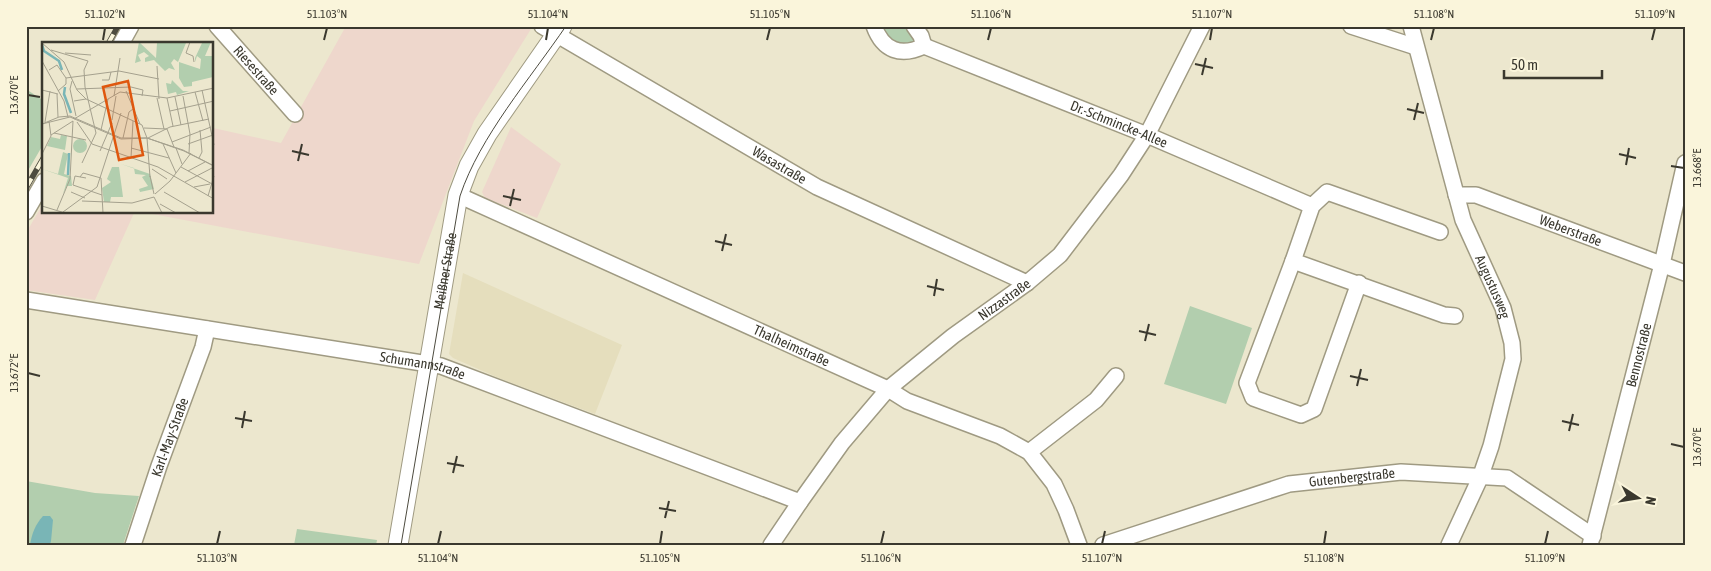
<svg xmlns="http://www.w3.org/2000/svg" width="1711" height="571" font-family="'Asap Condensed',sans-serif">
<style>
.commercial{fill:#eed7cc}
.built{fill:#e5debd}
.green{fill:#b2ceae}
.water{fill:#79b5b6}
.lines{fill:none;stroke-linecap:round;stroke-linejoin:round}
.minor-casing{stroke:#9f9a82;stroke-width:18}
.major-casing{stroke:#9f9a82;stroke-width:21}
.minor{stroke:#fff;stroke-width:15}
.major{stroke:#fff;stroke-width:19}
.tram{stroke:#4d4b3f;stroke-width:1}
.rail-casing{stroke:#4d4b3f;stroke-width:5.5}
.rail{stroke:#faf5db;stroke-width:4;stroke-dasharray:11;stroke-linecap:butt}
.ticks{fill:none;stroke:#3a382e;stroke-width:2}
.labels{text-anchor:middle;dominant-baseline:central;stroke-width:5;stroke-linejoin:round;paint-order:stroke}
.street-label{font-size:14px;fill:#3a382e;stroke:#faf5db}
.inset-river{fill:none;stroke:#79b5b6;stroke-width:2.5}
.inset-road{fill:none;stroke:#a5a18e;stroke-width:1}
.view{fill:#df570e;fill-opacity:0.15;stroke:#df570e;stroke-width:2.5}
.inset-edge{fill:none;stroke:#3a382e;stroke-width:2.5}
.neatline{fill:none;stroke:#3a382e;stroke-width:2}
.ticks-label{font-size:12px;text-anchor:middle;fill:#3a382e}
</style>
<rect width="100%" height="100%" fill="#ece7ce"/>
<!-- commercial -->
<path class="commercial" d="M 346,26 L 526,26 L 531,29 L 474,121 L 419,264 L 147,213 L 212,212 L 213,128 L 281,143 Z
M 511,127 L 561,164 L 537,218 L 485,198 L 482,192 Z
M 44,202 L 44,212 L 134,213 L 95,300 L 26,290 L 26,233 Z"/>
<!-- built -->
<path class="built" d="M 463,273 L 622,345 L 595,414 L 499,378 L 453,358 L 449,354 Z"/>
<!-- green -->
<path class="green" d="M 882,26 L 905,26 L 917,39 L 913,46 C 897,43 888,43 882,26 Z
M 26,89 L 44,101 L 44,143 L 26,174 Z
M 1190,306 L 1252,328 L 1226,404 L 1164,384 Z
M 26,481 L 95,493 L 139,496 L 123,545 L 26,545 Z
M 297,529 L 377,540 L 376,545 L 294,545 Z"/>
<!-- water -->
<path class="water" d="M 43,516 L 50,516 L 53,520 L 51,541 L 50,545 L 30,545 C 32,533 35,525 43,516 Z"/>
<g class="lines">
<!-- minor casing -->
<g class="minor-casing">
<g id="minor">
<path id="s1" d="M 217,26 L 295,114"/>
<path id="s2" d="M 542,26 L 817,187 L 1027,283"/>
<path d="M 874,26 C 883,51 901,57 924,46 L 921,36 L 914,26"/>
<path d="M 1351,26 L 1416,47"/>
<path id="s3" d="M 1411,26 L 1463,220 L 1503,308 L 1512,343 L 1513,359 L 1491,446 L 1480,478 L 1449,545"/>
<path d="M 121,44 L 131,26"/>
<path id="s4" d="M 924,46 L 1147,135 L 1312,206"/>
<path id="s5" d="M 458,195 L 888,389 L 907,401 L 1000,436 L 1029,452 L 1054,484 L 1066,510 L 1079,545"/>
<path id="s6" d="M 1456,195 L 1476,195 L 1685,273"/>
<path d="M 26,212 L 44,181"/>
<path d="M 1440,232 L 1327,192 L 1312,206 L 1293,261 L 1444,315 L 1455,316"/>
<path d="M 1293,261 L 1247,383 L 1253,398 L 1301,415 L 1314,409 L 1359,283"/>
<path id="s7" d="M 26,300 L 441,366 L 800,502"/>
<path d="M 1029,452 L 1096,400 L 1116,376"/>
<path id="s8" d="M 133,545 L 159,466 L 203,347 L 207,329"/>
<path id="s9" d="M 771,545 L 800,502 L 842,443 L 888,389 L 953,336 L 1027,283 L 1060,255 L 1121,175 L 1147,135 L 1202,26"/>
<path id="s10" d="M 1103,545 L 1289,484 L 1401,472 L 1507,478 L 1593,536"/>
<path id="s11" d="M 1590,545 L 1662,264 L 1685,163"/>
</g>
</g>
<!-- major casing -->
<g class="major-casing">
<g id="major">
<path id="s12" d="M 398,545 L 458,195 L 469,166 L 487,134 L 562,26"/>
</g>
</g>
<!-- minor -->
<use href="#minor" class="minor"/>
<!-- major -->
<use href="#major" class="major"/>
<!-- tram -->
<path class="tram" d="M 401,545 L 460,196 C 480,136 530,79 566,26"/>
<!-- rail casing -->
<g class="rail-casing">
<path id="rail" d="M 108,44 L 118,26
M 26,188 L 44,157"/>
</g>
<!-- rail -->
<use href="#rail" class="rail"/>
</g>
<!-- ticks -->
<path class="ticks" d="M 103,40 L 105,28M 324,40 L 327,28M 546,40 L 548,28M 767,40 L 770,28M 988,40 L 991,28M 1210,40 L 1212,28M 1431,40 L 1434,28M 1652,40 L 1655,28M 1195,64 L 1213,68M 1202,75 L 1206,58M 28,95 L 40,97M 1407,109 L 1424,113M 1414,120 L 1418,103M 292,151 L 309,155M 1619,154 L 1636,158M 298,161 L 302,144M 1626,165 L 1629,148M 1671,166 L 1684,168M 503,196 L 521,200M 510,206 L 514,189M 715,241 L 732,245M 722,251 L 726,234M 927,286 L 944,290M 934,296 L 937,279M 1139,331 L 1156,335M 1145,341 L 1149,324M 28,373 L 40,376M 1350,376 L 1368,380M 1357,386 L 1361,369M 235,418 L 252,421M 1562,421 L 1579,425M 242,428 L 245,411M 1569,431 L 1573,414M 1671,444 L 1684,447M 447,463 L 464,466M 453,473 L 457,456M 659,508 L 676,511M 665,518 L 669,501M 217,544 L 220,531M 438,544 L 441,531M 660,544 L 662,531M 881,544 L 884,531M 1102,544 L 1105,531M 1324,544 L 1326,531M 1545,544 L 1548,531"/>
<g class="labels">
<!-- street labels -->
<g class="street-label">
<text stroke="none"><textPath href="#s1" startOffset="59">Riesestraße</textPath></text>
<text stroke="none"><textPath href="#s4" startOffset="210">Dr.-Schmincke-Allee</textPath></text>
<text stroke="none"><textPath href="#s2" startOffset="275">Wasastraße</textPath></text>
<text stroke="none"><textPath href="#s6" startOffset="121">Weberstraße</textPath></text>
<text stroke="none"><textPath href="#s12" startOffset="278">Meißner Straße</textPath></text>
<text stroke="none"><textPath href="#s3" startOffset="274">Augustusweg</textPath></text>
<text stroke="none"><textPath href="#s9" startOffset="342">Nizzastraße</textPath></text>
<text stroke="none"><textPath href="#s5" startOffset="366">Thalheimstraße</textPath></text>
<text stroke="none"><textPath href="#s11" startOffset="196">Bennostraße</textPath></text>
<text stroke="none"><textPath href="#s7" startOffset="402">Schumannstraße</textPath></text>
<text stroke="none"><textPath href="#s8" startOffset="114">Karl-May-Straße</textPath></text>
<text stroke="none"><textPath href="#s10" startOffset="259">Gutenbergstraße</textPath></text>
</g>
</g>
<!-- overview -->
<g transform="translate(42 42)">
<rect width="171" height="171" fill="#ece7ce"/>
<path d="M 97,0 L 114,16 L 115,1 L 144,1 L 136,20 L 132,17 L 129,21 L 133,28 L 127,26 L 123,29 L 112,18 L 103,20 L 103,16 L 107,14 L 102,10 L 96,13 L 99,19 L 93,21 ZM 169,0 L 163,14 L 171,14 L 171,35 L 150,40 L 150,44 L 142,45 L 137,36 L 137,20 L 158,27 L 159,17 L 155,14 L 153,20 L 153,16 L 160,1 ZM 130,38 L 141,49 L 147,49 L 135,53 L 134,50 L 126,52 L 124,41 L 129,42 ZM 19,93 L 25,94 L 23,108 L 5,104 L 9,95 L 18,97 ZM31 104a7 7 0 1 1 14 0a7 7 0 1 1-14 0ZM 21,110 L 26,112 L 22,132 L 29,134 L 30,144 L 25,144 L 21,152 L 26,136 L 0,127 L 16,132 ZM 79,122 L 108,132 L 112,147 L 98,150 L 97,147 L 106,144 L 100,135 L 104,133 L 93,132 L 92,126 ZM 70,125 L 77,125 L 81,155 L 69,155 L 68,160 L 62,160 L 60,146 L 69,140 L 65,137 Z" fill="#b2ceae"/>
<path class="inset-river" d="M 0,3 L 2,9 L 17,19 L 20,28M 23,45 L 22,52 L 29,71M 26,133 L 27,111"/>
<path class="inset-road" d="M 148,0 L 144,11 L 151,14 L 152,20M 0,1 L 22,20 L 35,48 L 44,57M 9,8 L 46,19 L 42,28 L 43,45 L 54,91 L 40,121M 23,11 L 49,13M 0,19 L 22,59 L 26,75M 115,24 L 117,57M 7,28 L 15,23 L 24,36 L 24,42 L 16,49M 24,36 L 77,29 L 117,37M 60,38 L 67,38 L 69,30M 30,39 L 28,47 L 34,74M 35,47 L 89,45 L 101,48 L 100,54M 0,48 L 16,52M 160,48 L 172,103M 84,49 L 98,82M 153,50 L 161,79M 15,52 L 16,75M 72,54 L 78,16M 141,54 L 148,92 L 147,111M 133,55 L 139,83M 115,56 L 122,87M 125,56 L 131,84M 32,59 L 44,57 L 100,83 L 105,96 L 108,135M 128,69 L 172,59M 32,77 L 78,50 L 125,56 L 172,46M 70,78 L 74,54M 3,80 L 8,49M 35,80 L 50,102 L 116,125 L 172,157M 0,82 L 17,75 L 28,74 L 79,96 L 105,96 L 142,109 L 172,124M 0,82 L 28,75 L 79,97 L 105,96 L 141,108 L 172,124M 102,86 L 125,87 L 132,105M 59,88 L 66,57M 12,91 L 44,98M 9,93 L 31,79 L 28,137 L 15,168M 81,96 L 87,70 L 91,67M 106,96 L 128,85 L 167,77M 130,100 L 169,85M 121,102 L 134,131M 146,102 L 171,93M 89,106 L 127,116M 134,106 L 140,122M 58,109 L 70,81M 0,112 L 9,94 L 7,79M 89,116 L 91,79M 157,116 L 160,110 L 158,88M 139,125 L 172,143M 110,127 L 125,137M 146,129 L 163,120M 108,134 L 112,152M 38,135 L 41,131 L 59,136 L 61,171M 44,136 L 33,134 L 31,143 L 60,153M 143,140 L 172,125M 152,145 L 168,142M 29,150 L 43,156M 122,150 L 158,171M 113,152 L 128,139 L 149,111M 166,154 L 172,134M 112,155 L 120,171M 40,159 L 90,161 L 112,155M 118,162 L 134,171M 0,164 L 23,171M 21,170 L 55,145 L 79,71"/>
<path class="view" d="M 86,39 L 101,113 L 77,118 L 61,45 Z"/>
<rect width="171" height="171" class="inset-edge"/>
</g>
<!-- border -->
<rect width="1711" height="571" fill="none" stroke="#faf5db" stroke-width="55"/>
<!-- north arrow -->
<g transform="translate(1638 498) rotate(102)" stroke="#faf5db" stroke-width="4" paint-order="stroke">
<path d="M0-4L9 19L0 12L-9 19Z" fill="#3a382e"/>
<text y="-8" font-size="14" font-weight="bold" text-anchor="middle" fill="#3a382e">N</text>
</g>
<!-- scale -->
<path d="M1504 70v8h98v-8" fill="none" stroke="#3a382e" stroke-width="2.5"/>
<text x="1511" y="70" font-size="15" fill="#3a382e" stroke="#faf5db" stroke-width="4" paint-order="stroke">50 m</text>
<rect x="28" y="28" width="1656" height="516" class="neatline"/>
<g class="ticks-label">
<text x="105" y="18">51.102°N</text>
<text x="327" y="18">51.103°N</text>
<text x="548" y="18">51.104°N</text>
<text x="770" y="18">51.105°N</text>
<text x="991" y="18">51.106°N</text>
<text x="1212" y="18">51.107°N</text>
<text x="1434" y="18">51.108°N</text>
<text x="1655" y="18">51.109°N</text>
<text transform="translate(14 95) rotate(-90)" y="4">13.670°E</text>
<text transform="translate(1697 168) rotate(-90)" y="4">13.668°E</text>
<text transform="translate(14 373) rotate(-90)" y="4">13.672°E</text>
<text transform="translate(1697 447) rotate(-90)" y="4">13.670°E</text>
<text x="217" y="562">51.103°N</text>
<text x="438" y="562">51.104°N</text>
<text x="660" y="562">51.105°N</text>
<text x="881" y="562">51.106°N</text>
<text x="1102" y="562">51.107°N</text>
<text x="1324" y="562">51.108°N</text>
<text x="1545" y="562">51.109°N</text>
</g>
</svg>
